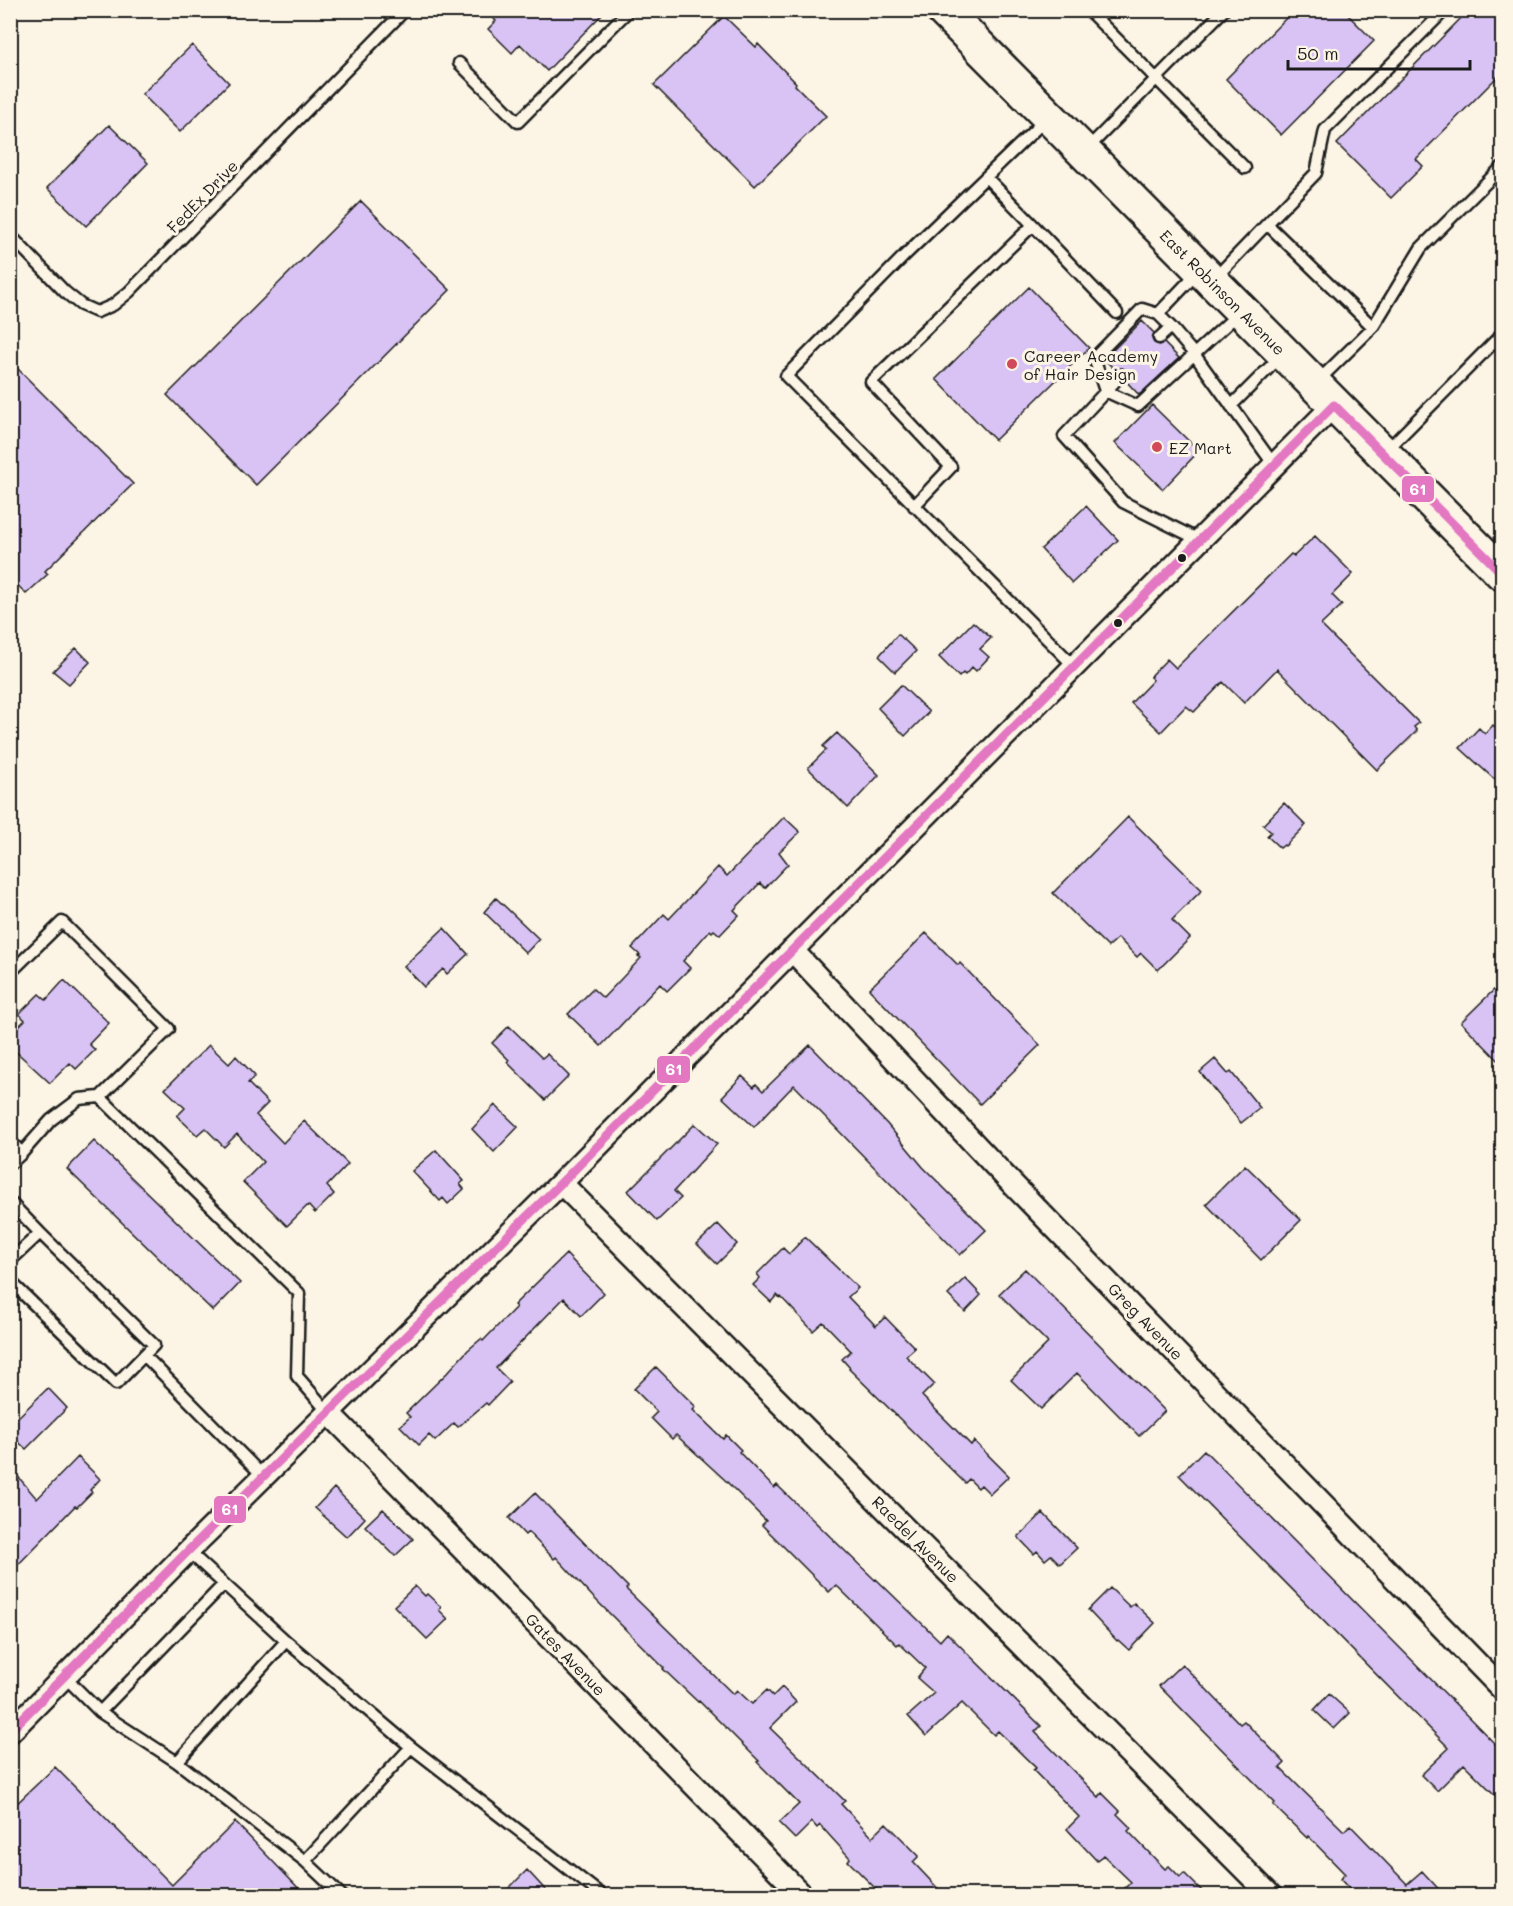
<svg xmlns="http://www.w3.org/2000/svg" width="1513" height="1906" font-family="Mali,sans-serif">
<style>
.building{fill:#d8c3f4;stroke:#1c1c1c;stroke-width:1.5}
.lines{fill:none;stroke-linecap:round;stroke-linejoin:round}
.lane-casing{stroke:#1c1c1c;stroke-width:15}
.street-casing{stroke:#1c1c1c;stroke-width:26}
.highway-casing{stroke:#1c1c1c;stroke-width:38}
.lane{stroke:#fcf5e5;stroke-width:10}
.street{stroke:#fcf5e5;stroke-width:21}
.highway{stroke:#fcf5e5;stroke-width:33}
.bus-1-casing{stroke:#fcf5e5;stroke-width:14}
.bus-1{stroke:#e377c2;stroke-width:9}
.poi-dot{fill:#d1495b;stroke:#fcf5e5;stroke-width:2}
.bus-dot{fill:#1c1c1c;stroke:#fcf5e5;stroke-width:2}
.labels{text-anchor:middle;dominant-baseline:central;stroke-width:6;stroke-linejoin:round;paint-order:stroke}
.street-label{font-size:16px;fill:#1c1c1c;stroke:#fcf5e5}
.poi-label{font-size:16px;fill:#1c1c1c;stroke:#fcf5e5;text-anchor:start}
.line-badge{stroke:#fcf5e5;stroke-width:2}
.badge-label{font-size:16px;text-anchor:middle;font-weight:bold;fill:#fff}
</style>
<rect width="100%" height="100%" fill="#fcf5e5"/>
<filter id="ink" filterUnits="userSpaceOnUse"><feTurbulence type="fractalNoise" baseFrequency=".0167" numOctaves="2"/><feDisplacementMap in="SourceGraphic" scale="12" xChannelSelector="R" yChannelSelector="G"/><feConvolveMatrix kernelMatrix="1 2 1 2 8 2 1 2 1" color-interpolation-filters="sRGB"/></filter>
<g filter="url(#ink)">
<!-- building -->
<path class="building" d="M 485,10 L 606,10 L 547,71 L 520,44 L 512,53 L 488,29 L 496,21 Z
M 1294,10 L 1343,10 L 1374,41 L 1281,135 L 1226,79 Z
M 1469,10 L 1503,10 L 1503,71 L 1416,159 L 1423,166 L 1391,198 L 1337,144 Z
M 724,16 L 756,47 L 758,44 L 796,83 L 795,85 L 826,116 L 755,186 L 654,85 Z
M 192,45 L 229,83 L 180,132 L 142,94 Z
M 109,125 L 148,163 L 86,226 L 47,188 Z
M 361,201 L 450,290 L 256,485 L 167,395 Z
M 1029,287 L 1089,348 L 995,440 L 936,379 Z
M 1142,321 L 1154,333 L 1152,339 L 1154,343 L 1160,345 L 1164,343 L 1179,358 L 1139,395 L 1126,381 L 1128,376 L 1126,370 L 1122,368 L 1115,370 L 1104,359 Z
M 10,361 L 133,484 L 45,571 L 48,574 L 26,594 L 10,577 Z
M 1152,405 L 1199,451 L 1163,489 L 1115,443 Z
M 1086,506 L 1118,540 L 1072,583 L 1041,549 Z
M 1315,536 L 1353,574 L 1332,595 L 1342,605 L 1321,625 L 1419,723 L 1414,727 L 1417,731 L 1377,770 L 1277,669 L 1244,703 L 1223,682 L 1194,712 L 1186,706 L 1161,732 L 1131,703 L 1153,680 L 1150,677 L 1167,659 L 1176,668 L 1291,554 L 1294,556 Z
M 973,622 L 991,638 L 980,649 L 989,657 L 976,671 L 972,667 L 965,675 L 963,673 L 959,677 L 939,657 Z
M 898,634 L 916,651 L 895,672 L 879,656 Z
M 76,648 L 90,662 L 69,684 L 53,671 Z
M 901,685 L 929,712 L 905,736 L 878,708 Z
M 1493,725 L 1503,734 L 1503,770 L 1494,779 L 1460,748 L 1479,728 L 1485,734 Z
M 837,733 L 879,775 L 848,808 L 808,768 L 826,750 L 823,746 Z
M 1284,803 L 1306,825 L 1285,846 L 1284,845 L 1280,848 L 1267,836 L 1271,832 L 1263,825 Z
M 784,817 L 800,832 L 779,852 L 788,864 L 765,888 L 760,883 L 734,910 L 739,915 L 720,935 L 714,930 L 712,932 L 710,930 L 683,961 L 690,968 L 667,991 L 660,984 L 601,1046 L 568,1014 L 593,989 L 603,998 L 641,958 L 638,956 L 640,955 L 632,948 L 664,914 L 669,919 L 718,867 L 727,876 Z
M 1128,817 L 1202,890 L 1172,920 L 1190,938 L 1158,970 L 1141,953 L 1137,957 L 1118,938 L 1108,947 L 1053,893 Z
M 496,898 L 539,939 L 526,953 L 484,912 Z
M 444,928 L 468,954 L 447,974 L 443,969 L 424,987 L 404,966 Z
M 926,933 L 958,965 L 960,963 L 1040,1045 L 980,1104 L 869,989 Z
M 64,980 L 109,1023 L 89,1044 L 95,1050 L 76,1069 L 70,1063 L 50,1083 L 10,1046 L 10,1035 L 25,1020 L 19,1014 L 39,994 L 46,1000 Z
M 1503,981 L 1503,1065 L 1461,1022 Z
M 509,1026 L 542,1058 L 547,1054 L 569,1076 L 545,1100 L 507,1062 L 509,1060 L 492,1043 Z
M 209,1045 L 229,1064 L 236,1056 L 255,1076 L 248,1083 L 268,1103 L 256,1115 L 283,1143 L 304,1121 L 348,1164 L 327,1186 L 334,1194 L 315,1213 L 308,1205 L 287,1226 L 243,1182 L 263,1162 L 237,1134 L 224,1147 L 205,1128 L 197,1135 L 177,1116 L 185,1108 L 165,1089 Z
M 810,1045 L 887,1124 L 923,1167 L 986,1230 L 960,1255 L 794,1085 L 754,1127 L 722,1097 L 742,1076 L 754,1087 L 756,1084 L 763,1091 Z
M 1215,1059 L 1228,1074 L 1231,1072 L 1260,1108 L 1241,1123 L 1200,1072 Z
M 495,1105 L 518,1127 L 494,1152 L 472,1129 Z
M 695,1124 L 717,1144 L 674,1191 L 681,1198 L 657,1221 L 628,1191 Z
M 94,1141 L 240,1283 L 213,1311 L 67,1169 Z
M 436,1150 L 464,1181 L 460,1184 L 464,1189 L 448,1204 L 443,1198 L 440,1201 L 412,1171 Z
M 1245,1165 L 1301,1220 L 1261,1260 L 1206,1204 Z
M 718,1224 L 737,1244 L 717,1264 L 697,1244 Z
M 805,1237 L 858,1288 L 848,1297 L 876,1326 L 885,1317 L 915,1348 L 906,1356 L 934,1384 L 922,1396 L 971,1445 L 974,1441 L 1009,1476 L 990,1494 L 981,1485 L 978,1488 L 969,1479 L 965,1483 L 849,1369 L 850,1368 L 842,1359 L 851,1351 L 823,1322 L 813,1331 L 781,1297 L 780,1298 L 777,1295 L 771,1302 L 753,1285 L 760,1278 L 757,1274 L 783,1248 L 789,1254 Z
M 566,1254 L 604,1293 L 581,1316 L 564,1298 L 496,1368 L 510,1382 L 488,1405 L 486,1403 L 458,1427 L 454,1423 L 435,1441 L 429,1435 L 419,1445 L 400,1426 L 410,1417 L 406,1413 L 447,1373 L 468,1350 L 481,1339 L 483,1341 L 516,1307 L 514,1305 Z
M 1025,1269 L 1165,1411 L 1139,1436 L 1077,1373 L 1041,1409 L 1011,1380 L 1048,1343 L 999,1294 Z
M 965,1278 L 981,1295 L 965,1312 L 948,1295 Z
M 656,1367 L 696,1407 L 693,1410 L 723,1439 L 726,1435 L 741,1450 L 739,1452 L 774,1488 L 777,1485 L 875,1580 L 876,1579 L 940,1641 L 947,1633 L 1041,1726 L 1035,1732 L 1099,1797 L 1102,1793 L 1120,1811 L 1117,1814 L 1131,1828 L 1128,1831 L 1165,1869 L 1169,1866 L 1180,1877 L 1184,1873 L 1207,1896 L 1117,1896 L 1131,1882 L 1103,1855 L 1097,1861 L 1067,1829 L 1079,1817 L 1033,1770 L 1036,1768 L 998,1731 L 994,1735 L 962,1703 L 926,1736 L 908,1716 L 934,1693 L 917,1678 L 925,1668 L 899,1643 L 897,1645 L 836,1585 L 829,1592 L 762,1525 L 766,1521 L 725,1480 L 676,1435 L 672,1439 L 651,1418 L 657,1412 L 634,1389 Z
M 48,1388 L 67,1408 L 26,1449 L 10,1434 L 10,1425 Z
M 1204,1450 L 1503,1752 L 1503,1803 L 1464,1764 L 1437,1791 L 1421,1775 L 1449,1748 L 1179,1475 Z
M 78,1457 L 100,1479 L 90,1490 L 92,1492 L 77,1507 L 75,1506 L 10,1573 L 10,1467 L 37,1499 Z
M 334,1488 L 365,1518 L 347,1537 L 315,1508 Z
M 535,1493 L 628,1587 L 626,1589 L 733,1694 L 737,1690 L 752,1704 L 767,1690 L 773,1696 L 782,1687 L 796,1702 L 770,1728 L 845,1801 L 841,1804 L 872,1837 L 886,1823 L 919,1856 L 913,1862 L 945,1896 L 883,1896 L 848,1861 L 850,1858 L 820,1825 L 817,1828 L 812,1822 L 795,1839 L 779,1823 L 799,1804 L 757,1762 L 759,1761 L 699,1701 L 698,1702 L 663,1669 L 664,1668 L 592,1596 L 556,1557 L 554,1559 L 528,1532 L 525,1535 L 509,1518 Z
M 383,1509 L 413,1539 L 395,1556 L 365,1526 Z
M 1043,1513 L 1077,1548 L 1060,1564 L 1051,1555 L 1045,1560 L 1037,1551 L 1034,1554 L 1018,1537 Z
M 415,1586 L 425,1596 L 427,1594 L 441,1607 L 439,1610 L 448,1619 L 427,1639 L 394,1606 Z
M 1110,1588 L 1130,1607 L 1134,1603 L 1155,1623 L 1129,1650 L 1118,1640 L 1117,1641 L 1088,1610 Z
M 1182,1664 L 1240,1724 L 1244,1721 L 1285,1763 L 1280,1768 L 1344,1831 L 1350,1825 L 1407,1884 L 1422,1871 L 1445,1896 L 1356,1896 L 1340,1879 L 1345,1874 L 1308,1836 L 1307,1838 L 1273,1805 L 1275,1803 L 1159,1686 Z
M 1329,1694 L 1350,1713 L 1334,1729 L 1314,1710 Z
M 55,1767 L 172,1885 L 235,1822 L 306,1896 L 10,1896 L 10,1810 Z
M 527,1870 L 551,1896 L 501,1896 Z"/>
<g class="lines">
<!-- lane casing -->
<g class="lane-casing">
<path id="lane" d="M 1088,10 L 1245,168
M 459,63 L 518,122 L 629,10
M 1045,120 L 905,255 L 786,376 L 1074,666
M 1086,150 L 1224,10
M 1267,224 L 1373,327
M 1033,225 L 1117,313
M 10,235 L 65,292 L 81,305 L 97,312 L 113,305 L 129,292 L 405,10
M 1214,279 L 1316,173 L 1325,130 L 1445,10
M 1158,314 L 1197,273
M 1171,327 L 1158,314 L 1142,309 L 1094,358 L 1105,391 L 1138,406 L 1239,313
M 1159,338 L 1171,327 L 1194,354 L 1274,465
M 1121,375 L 1064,436 L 1123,502 L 1199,540
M 1318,381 L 1373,327 L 1421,248 L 1502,167
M 1231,406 L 1282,355
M 1385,452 L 1502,334
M 914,506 L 951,467 L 871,382 L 1033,225 L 986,177
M 10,973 L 62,922 L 169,1029 L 100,1097 L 299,1293 L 297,1376 L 328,1412
M 10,1141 L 22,1153 L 10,1164
M 22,1153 L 51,1120 L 79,1099 L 100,1097
M 10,1202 L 40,1233 L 154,1345 L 116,1384 L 10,1281
M 10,1261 L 40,1233
M 144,1355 L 264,1477
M 188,1551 L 286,1641 L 411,1747 L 603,1896
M 65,1677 L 100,1712 L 177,1762 L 305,1861 L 342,1896
M 100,1712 L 224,1584
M 177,1762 L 286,1641
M 305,1861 L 411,1747"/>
</g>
<!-- street casing -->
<g class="street-casing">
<path id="street" d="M 792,950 L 1000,1171 L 1502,1689
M 561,1183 L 1271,1896
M 328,1412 L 803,1896
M 10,1732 L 188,1551 L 561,1183 L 1334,405"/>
</g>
<!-- highway casing -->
<g class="highway-casing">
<path id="highway" d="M 943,10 L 1502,573"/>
</g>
<!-- lane -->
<use href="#lane" class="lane"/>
<!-- street -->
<use href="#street" class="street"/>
<!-- highway -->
<use href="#highway" class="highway"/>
<!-- bus-1 casing -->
<g class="bus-1-casing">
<path id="bus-1" d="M 1334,405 L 1502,573
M 10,1731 L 188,1551 L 561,1183 L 1334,405"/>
</g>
<!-- bus-1 -->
<use href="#bus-1" class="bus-1"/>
</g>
</g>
<!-- markers -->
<g class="poi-dot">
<circle cx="1012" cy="364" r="6"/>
<circle cx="1157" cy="447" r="6"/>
</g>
<g class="bus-dot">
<circle cx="1182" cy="558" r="5"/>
<circle cx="1118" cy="623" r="5"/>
</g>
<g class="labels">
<!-- street labels -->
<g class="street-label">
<text transform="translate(202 196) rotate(-46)">FedEx Drive</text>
<text transform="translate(1223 292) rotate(45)">East Robinson Avenue</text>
<text transform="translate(1146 1321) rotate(46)">Greg Avenue</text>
<text transform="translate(916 1539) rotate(45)">Raedel Avenue</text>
<text transform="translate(566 1654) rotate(46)">Gates Avenue</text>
</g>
<!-- poi labels -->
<g class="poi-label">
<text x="1024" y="355">Career Academy<tspan x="1024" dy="18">of Hair Design</tspan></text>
<text x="1169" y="447">EZ Mart</text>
</g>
</g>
<g class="line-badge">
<rect x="1401" y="475" width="34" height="28" rx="6" fill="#e377c2"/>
<rect x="656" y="1055" width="35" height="29" rx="6" fill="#e377c2"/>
<rect x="213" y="1495" width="34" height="29" rx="6" fill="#e377c2"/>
</g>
<g class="badge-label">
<text x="1418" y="495">61</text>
<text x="674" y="1075">61</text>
<text x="230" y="1515">61</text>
</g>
<!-- margin -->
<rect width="1513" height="1906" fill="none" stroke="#fcf5e5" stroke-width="36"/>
<rect x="18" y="18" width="1477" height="1870" fill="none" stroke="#1c1c1c" stroke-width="2" filter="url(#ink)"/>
<!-- scale -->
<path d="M1288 60v9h182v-9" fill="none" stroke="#1c1c1c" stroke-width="3"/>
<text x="1297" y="60" font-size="18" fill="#1c1c1c" stroke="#fcf5e5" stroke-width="4.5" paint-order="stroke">50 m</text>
</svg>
